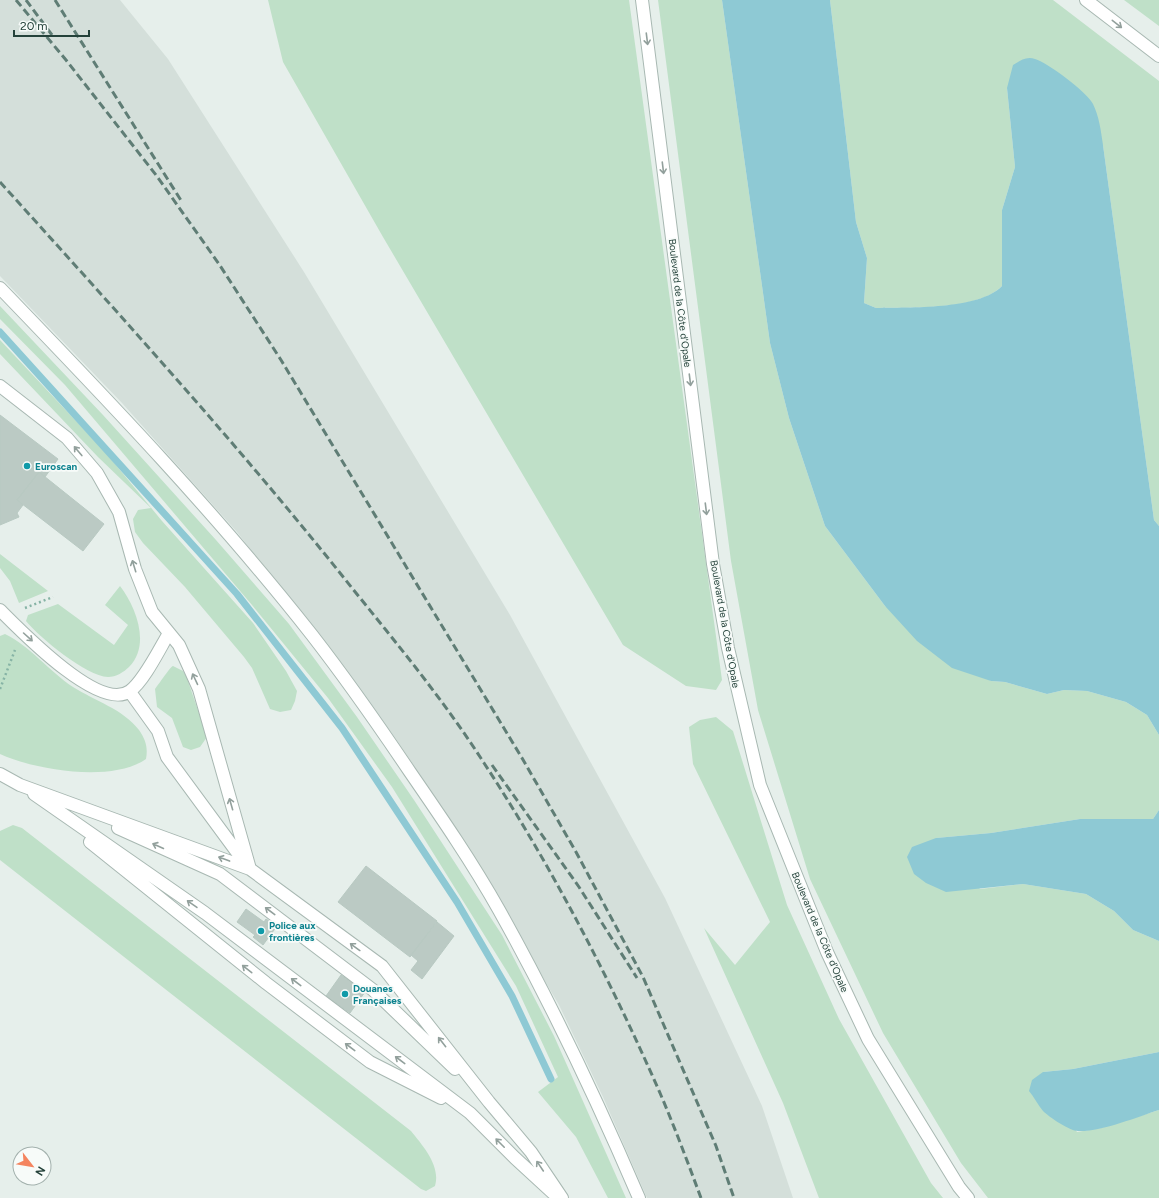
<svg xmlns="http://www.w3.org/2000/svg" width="1159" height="1198" font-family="Figtree,sans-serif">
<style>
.built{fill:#d4dfda}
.green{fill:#bfe0c8}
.water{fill:#8ec9d4}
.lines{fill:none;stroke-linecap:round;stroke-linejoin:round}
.stream{stroke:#8ec9d4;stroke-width:7}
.building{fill:#bbcac4;stroke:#b8c9c2}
.service-casing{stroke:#a8b8b2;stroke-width:14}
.path{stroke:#86b3a5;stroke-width:2.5;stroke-dasharray:2 3;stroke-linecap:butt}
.service{stroke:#fff;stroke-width:12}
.rail{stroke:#5f7d75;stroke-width:3;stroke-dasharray:8 4;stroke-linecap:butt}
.oneway{stroke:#92a09c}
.culture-dot{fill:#0f9aa8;stroke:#f7fbf9;stroke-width:1.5}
.labels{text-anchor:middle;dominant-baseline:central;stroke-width:3.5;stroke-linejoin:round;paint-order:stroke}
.street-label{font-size:10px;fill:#24423a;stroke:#f7fbf9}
.culture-label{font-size:10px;font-weight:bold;fill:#0d838f;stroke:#f7fbf9;text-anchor:start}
</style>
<rect width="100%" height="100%" fill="#e6efeb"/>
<!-- built -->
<path class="built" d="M 0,0 L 120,0 L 168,59 L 304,272 L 510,615 L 665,898 L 762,1106 L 793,1198 L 647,1198 L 603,1097 L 559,1005 L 445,811 L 391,732 L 237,532 L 122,403 L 0,276 Z"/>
<!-- green -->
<path class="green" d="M 268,0 L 629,0 L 722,680 L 716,690 L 686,686 L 623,645 L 383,237 L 283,62 Z
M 658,0 L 722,0 L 770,343 L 789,418 L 825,526 L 885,606 L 991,681 L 1005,682 L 1047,694 L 1064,690 L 1087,691 L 1126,702 L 1147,715 L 1159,735 L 1159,810 L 1153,819 L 1080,819 L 991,833 L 936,838 L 980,889 L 1023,884 L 1086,894 L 1114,911 L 1133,930 L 1159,941 L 1159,1052 L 1073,1069 L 1043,1072 L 1077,1132 L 1101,1128 L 1159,1110 L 1159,1198 L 988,1198 L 961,1163 L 883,1033 L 810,879 L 758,710 L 731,561 Z
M 830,0 L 1053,0 L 1159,81 L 1159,526 L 1154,520 L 1103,145 L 1007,88 L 1015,167 L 1002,210 L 1002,286 C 978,311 910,307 876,308 L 864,303 L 867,258 L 856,222 Z
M 1124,0 L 1159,0 L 1159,26 Z
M 0,306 L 103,415 L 216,540 L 289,624 L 357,717 L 414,800 L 502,935 L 554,1036 L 626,1198 L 608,1198 L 576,1137 L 538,1092 L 558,1077 L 516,986 L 392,787 L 328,698 L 252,605 L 65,385 L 0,319 Z
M 0,340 L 106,453 L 162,521 L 253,623 L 286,671 L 297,691 L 295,701 L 291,710 L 280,712 L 270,709 L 252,668 L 244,657 L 185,587 L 143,543 L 135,532 L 133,519 L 138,510 L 151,508 L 98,457 L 0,354 Z
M 0,554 L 48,591 L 19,603 L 10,581 L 0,568 Z
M 120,586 C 136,607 151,645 129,667 C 124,672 116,677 108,677 C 86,676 40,638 26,621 L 28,615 L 58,604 L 114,645 L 128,625 L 105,605 Z
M 5,634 C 31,647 49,671 73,687 C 95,701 123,709 139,730 C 146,740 148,748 146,759 C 112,783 35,770 0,754 L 0,636 Z
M 173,666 L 183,671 L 187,678 L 207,737 L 200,747 L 191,750 L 183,747 L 172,718 L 157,707 L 155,689 C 159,684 170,667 173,666 Z
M 716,717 L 733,731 L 787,905 L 839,1019 L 931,1183 L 943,1198 L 819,1198 L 783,1103 L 704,928 L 735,965 L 770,922 L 693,764 L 689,727 L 700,720 Z
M 13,825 L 22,828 L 411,1131 C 423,1146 441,1166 435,1186 L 426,1191 L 421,1189 L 0,860 L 0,831 Z"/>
<!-- water -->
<path class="water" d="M 722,0 L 830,0 L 856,222 L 867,258 L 864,303 L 876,308 C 909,307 979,310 1002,286 L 1002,210 L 1015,167 L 1007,88 L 1013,65 C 1020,61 1026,56 1035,59 C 1048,63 1087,92 1093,104 C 1099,116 1101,131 1103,145 L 1154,520 L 1159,526 L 1159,735 L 1147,715 L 1126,702 L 1087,691 L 1064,690 L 1047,694 L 1005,682 L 991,681 L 952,668 L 917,641 L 885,606 L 825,526 L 789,418 L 770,343 Z
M 1159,810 L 1159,941 L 1133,930 L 1114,911 L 1086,894 L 1023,884 L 946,892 L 926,883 L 914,874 L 907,857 L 912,847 L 936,838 L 991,833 L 1080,819 L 1153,819 Z
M 1159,1052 L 1159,1110 C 1137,1117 1101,1132 1078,1131 C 1070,1131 1049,1117 1043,1111 C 1038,1105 1034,1097 1029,1091 L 1032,1080 L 1043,1072 L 1073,1069 Z"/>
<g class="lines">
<!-- stream -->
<path class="stream" d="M 0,332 L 237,594 L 342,728 L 457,902 L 512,996 L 551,1079"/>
</g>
<!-- building -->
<path class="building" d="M 0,415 L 58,459 L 45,477 L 39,472 L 17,500 L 23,505 L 17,513 L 19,517 L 0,525 Z
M 39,472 L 104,524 L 83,551 L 17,500 Z
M 366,866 L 437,921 L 410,957 L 338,902 Z
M 246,909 L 264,922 L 266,919 L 277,926 L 263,945 L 253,937 L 255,935 L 237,922 Z
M 437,922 L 454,936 L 422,979 L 411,970 L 418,961 L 411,955 Z
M 341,975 L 365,992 L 350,1013 L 326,996 Z"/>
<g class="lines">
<!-- service casing -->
<g class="service-casing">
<path id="service" d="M 642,0 L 713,564 L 728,648 L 760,785 L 827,952 L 868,1039 L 959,1187 L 968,1198
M 1086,0 L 1159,56
M 0,288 C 108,400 216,513 312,635 C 347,680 379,726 410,772 C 441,817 472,862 499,910 C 551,1003 597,1100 639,1198
M 0,386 L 67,438 L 97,473 L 119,512 L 135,569 L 152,612 L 179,645 L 199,689 L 250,869
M 0,610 C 20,630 100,713 130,691 C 144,681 160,648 169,633
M 130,692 L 158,731 L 167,757 L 245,863
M 0,774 L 20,785 L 250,869 L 382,966 L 489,1102 L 531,1152 L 562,1198
M 34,794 L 205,913 L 470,1113 L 515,1158 L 553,1193
M 118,828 L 220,874 L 373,990 L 455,1069
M 90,842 L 266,983 L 370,1062 L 441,1098"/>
</g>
<!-- path -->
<path class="path" d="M 25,608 L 53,597
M 0,689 L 15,650"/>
<!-- service -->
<use href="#service" class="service"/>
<!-- rail -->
<path class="rail" d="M 16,0 L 66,60 L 156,175 L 219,264 L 281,360 L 522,758 L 576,852 L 643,977 L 716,1146 L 734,1198
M 26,0 L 52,35
M 55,0 L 182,202
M 0,182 C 120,315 241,448 352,588 C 398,645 445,702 484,763 C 552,867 610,979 660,1093 C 675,1128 688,1163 701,1198
M 492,765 L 579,887 L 637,978"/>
</g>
<!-- one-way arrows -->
<defs><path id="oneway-shaft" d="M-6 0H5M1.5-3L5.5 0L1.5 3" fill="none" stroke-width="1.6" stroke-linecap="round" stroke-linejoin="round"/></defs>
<g class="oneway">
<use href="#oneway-shaft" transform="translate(1117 24) rotate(38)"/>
<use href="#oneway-shaft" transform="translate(647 39) rotate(83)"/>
<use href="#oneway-shaft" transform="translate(663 168) rotate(83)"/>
<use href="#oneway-shaft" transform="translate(690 380) rotate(83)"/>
<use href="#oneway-shaft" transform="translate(78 451) rotate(-130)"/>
<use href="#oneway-shaft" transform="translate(706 509) rotate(83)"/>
<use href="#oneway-shaft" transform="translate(134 566) rotate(-107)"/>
<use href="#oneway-shaft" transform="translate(28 637) rotate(42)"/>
<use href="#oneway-shaft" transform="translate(195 679) rotate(-115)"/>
<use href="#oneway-shaft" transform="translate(231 804) rotate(-106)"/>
<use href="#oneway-shaft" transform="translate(158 846) rotate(-156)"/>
<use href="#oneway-shaft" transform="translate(224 859) rotate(-160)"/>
<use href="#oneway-shaft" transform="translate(192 904) rotate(-145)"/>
<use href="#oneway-shaft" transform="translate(270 911) rotate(-143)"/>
<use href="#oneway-shaft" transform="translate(355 947) rotate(-144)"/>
<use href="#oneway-shaft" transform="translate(247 969) rotate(-142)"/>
<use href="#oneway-shaft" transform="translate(296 982) rotate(-143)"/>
<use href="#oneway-shaft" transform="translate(442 1042) rotate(-128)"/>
<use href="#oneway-shaft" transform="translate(350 1047) rotate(-143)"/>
<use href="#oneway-shaft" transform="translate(400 1060) rotate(-143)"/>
<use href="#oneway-shaft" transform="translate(500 1143) rotate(-135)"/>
<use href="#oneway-shaft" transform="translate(540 1166) rotate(-124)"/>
</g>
<!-- markers -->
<g class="culture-dot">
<circle cx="27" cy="466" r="4"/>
<circle cx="261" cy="931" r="4"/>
<circle cx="345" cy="994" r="4"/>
</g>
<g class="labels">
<!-- street labels -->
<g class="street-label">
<text transform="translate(680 303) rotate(83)">Boulevard de la Côte d'Opale</text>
<text transform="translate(725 624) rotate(80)">Boulevard de la Côte d'Opale</text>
<text transform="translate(820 932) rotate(67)">Boulevard de la Côte d'Opale</text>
</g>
<!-- culture labels -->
<g class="culture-label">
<text x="35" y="466">Euroscan</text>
<text x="269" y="925">Police aux<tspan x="269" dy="12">frontières</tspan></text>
<text x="353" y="988">Douanes<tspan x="353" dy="12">Françaises</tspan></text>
</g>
</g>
<!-- north arrow -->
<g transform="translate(32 1166) rotate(121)"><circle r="19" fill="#f7fbf9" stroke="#a3b1ad"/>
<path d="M0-3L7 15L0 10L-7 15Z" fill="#f4845f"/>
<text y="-6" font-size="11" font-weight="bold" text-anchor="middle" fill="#24423a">N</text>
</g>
<!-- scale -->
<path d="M14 30v6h75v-6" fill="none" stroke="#24423a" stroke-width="2"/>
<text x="20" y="30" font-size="12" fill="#24423a" stroke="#f7fbf9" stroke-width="3" paint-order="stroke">20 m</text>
</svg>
